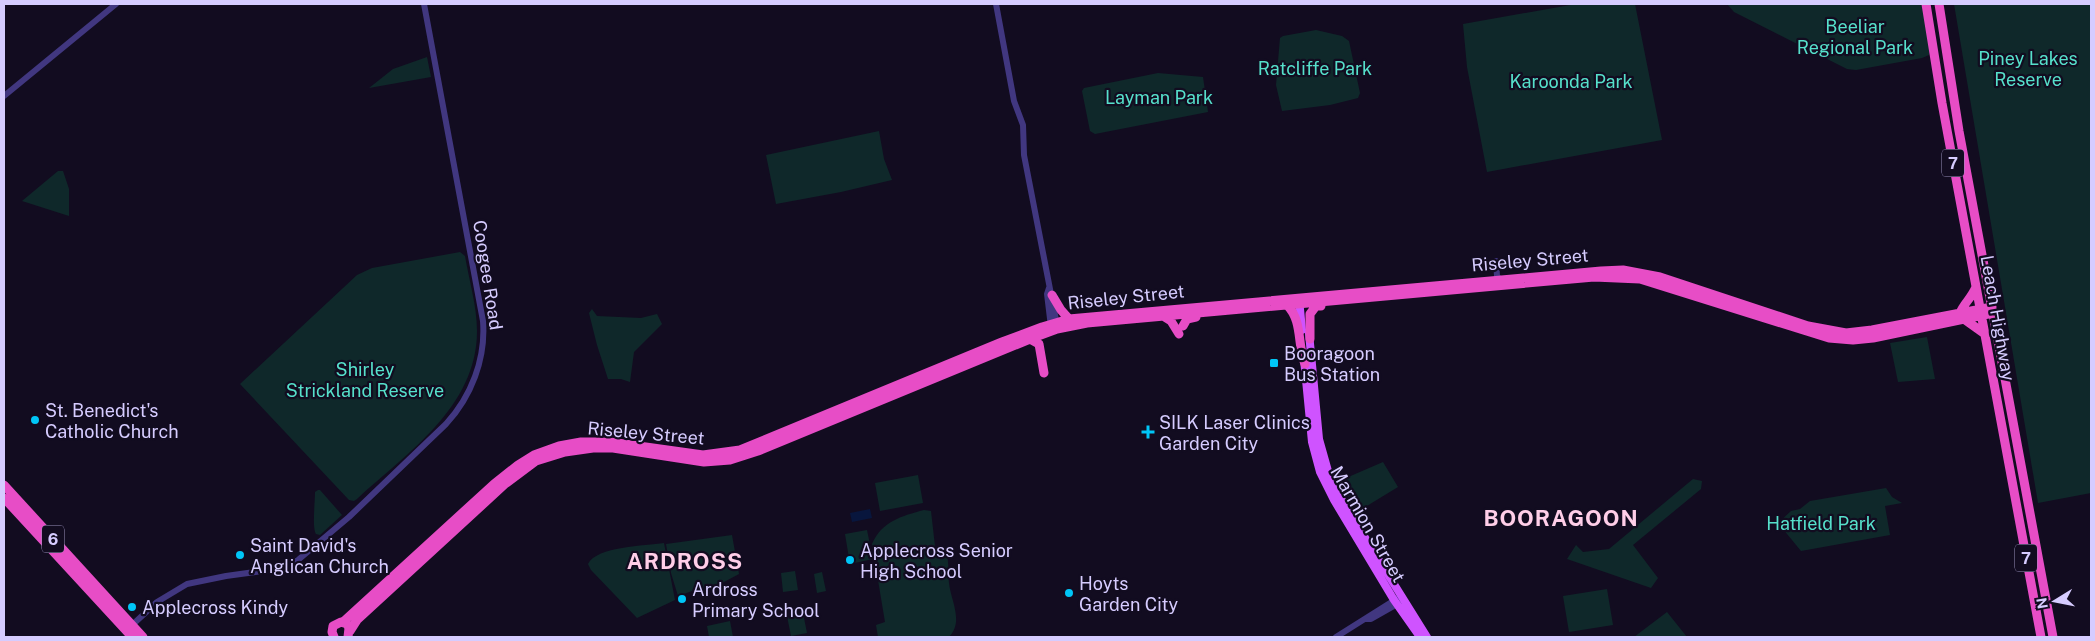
<svg xmlns="http://www.w3.org/2000/svg" width="2095" height="641" font-family="'Public Sans',sans-serif">
<style>
.green{fill:#0f282a}
.water{fill:#08163d}
.lines{fill:none;stroke-linecap:round;stroke-linejoin:round}
.tertiary{stroke:#413780;stroke-width:6}
.primary{stroke:#cf53ff;stroke-width:8}
.trunk{stroke:#e74dc6;stroke-width:9}
.poi-dot{fill:#00c6f7;stroke:#120c20;stroke-width:2}
.labels{text-anchor:middle;dominant-baseline:central;stroke-width:4.5;stroke-linejoin:round;paint-order:stroke}
.shield{fill:#120c20;stroke:#9b92bc;stroke-width:1}
.shield-label{font-size:16px;font-weight:bold;fill:#d6ccff}
.park-label{font-size:18px;fill:#56e0cb;stroke:#120c20}
.street-label{font-size:18px;fill:#d6ccff;stroke:#120c20}
.poi-label{font-size:18px;fill:#d6ccff;stroke:#120c20;text-anchor:start}
.district-label{font-size:22px;font-weight:bold;letter-spacing:1px;fill:#ffcee8;stroke:#120c20}
</style>
<rect width="100%" height="100%" fill="#120c20"/>
<!-- green -->
<path class="green" d="M 1576,4 L 1635,4 L 1662,140 L 1487,172 L 1467,67 L 1463,24 Z
M 1727,4 L 1923,4 L 1930,52 L 1929,55 L 1922,58 L 1856,70 L 1847,69 L 1734,12 Z
M 1954,4 L 2091,4 L 2091,493 L 2038,503 Z
M 1316,30 L 1342,36 L 1349,41 L 1360,93 L 1358,98 L 1330,105 L 1282,111 L 1276,85 L 1280,38 L 1283,36 Z
M 427,57 L 431,77 L 369,88 L 393,69 Z
M 1158,73 L 1203,77 L 1208,112 L 1095,134 L 1090,131 L 1082,91 L 1084,88 Z
M 879,131 L 884,159 L 892,180 L 841,192 L 776,204 L 766,155 Z
M 58,171 L 63,171 L 69,189 L 69,216 L 22,201 Z
M 460,252 L 465,256 C 469,280 477,306 477,331 C 477,407 407,453 357,499 L 354,501 L 349,500 L 240,384 L 357,275 L 372,268 Z
M 592,309 L 597,316 L 641,318 L 657,314 L 662,324 L 634,352 L 630,382 L 621,379 L 608,379 L 597,345 L 589,313 Z
M 1927,337 L 1935,379 L 1898,382 L 1890,343 Z
M 1383,462 L 1398,487 L 1357,512 L 1339,481 Z
M 918,475 L 923,503 L 880,511 L 875,483 Z
M 1693,479 L 1702,481 L 1701,489 L 1633,545 L 1658,578 L 1651,588 L 1567,559 L 1576,545 L 1583,552 L 1609,549 Z
M 1886,488 L 1892,497 L 1902,503 L 1885,506 L 1890,535 L 1801,551 L 1778,523 L 1791,511 L 1800,509 L 1810,501 Z
M 318,490 L 320,490 L 342,515 L 320,535 L 316,534 C 312,528 315,503 315,492 Z
M 924,510 L 931,511 L 936,555 L 947,555 C 949,564 948,574 949,583 C 951,601 964,622 949,637 L 878,637 L 876,625 L 885,622 L 872,544 C 882,521 902,516 924,510 Z
M 867,530 L 873,559 L 850,564 L 845,534 Z
M 732,535 L 739,574 L 709,590 L 695,586 L 692,591 L 678,596 L 671,573 L 666,544 Z
M 664,543 L 675,600 L 637,618 L 591,570 L 588,564 C 597,546 645,546 664,543 Z
M 795,571 L 798,590 L 783,592 L 781,573 Z
M 822,572 L 826,591 L 817,593 L 814,574 Z
M 1607,589 L 1613,625 L 1569,632 L 1563,596 Z
M 1667,612 L 1687,637 L 1634,637 Z
M 803,613 L 807,633 L 791,636 L 787,616 Z
M 730,621 L 733,637 L 709,637 L 707,626 Z"/>
<!-- water -->
<path class="water" d="M 870,509 L 872,518 L 852,522 L 850,513 Z"/>
<g class="lines">
<!-- tertiary -->
<path class="tertiary" d="M 996,4 L 1014,101 L 1023,125 L 1024,155 L 1057,325
M 4,96 L 116,4
M 1496,261 L 1497,276 L 1502,282
M 1049,288 L 1047,294 L 1051,327
M 1367,619 L 1371,619 L 1401,602
M 130,627 L 157,602 L 187,584 L 226,576 L 284,568 L 298,560 L 349,517 L 446,424 C 471,397 486,359 483,321 L 424,4
M 1336,637 L 1398,598"/>
<!-- primary -->
<path class="primary" d="M 1299,299 L 1302,330
M 1309,333 L 1319,439 L 1330,478 L 1344,504 L 1427,637
M 1304,359 L 1312,442 L 1320,472 L 1334,500 L 1394,600 L 1420,637"/>
<!-- trunk -->
<path class="trunk" d="M 1926,4 L 1942,103 L 2041,637
M 1939,4 L 1959,131 L 2053,637
M 1052,295 L 1061,310 L 1069,319
M 1287,305 C 1303,321 1297,345 1305,364
M 1960,313 C 1964,303 1971,299 1976,287
M 1163,316 L 1171,321 L 1179,334
M 1964,319 L 1985,334
M 1183,326 L 1187,319 L 1196,317
M 1030,339 L 1039,344 L 1044,373
M 1310,339 L 1310,314 L 1316,306 L 1321,306
M 4,485 L 143,637
M 4,498 L 132,637
M 343,622 L 494,484 L 518,465 L 534,455 L 559,446 L 581,442 L 610,442 L 703,455 L 740,450 L 1002,342 L 1042,327 L 1069,319 L 1601,271 L 1623,270 L 1660,277 L 1808,326 L 1846,333 L 1872,330 L 1992,307
M 350,631 L 357,620 L 505,484 L 536,461 L 565,452 L 593,448 L 613,448 L 704,462 L 730,460 L 758,451 L 1030,339 L 1057,329 L 1087,323 L 1594,277 L 1640,279 L 1829,338 L 1853,340 L 1873,338 L 1993,313
M 334,637 L 332,632 L 333,626 L 341,622 L 347,624 L 349,628 L 348,637"/>
</g>
<!-- markers -->
<g class="poi-dot">
<rect x="1269" y="358" width="10" height="10" rx="2.5"/>
<circle cx="35" cy="420" r="5"/>
<path d="M1145.5 424.5h5v5h5v5h-5v5h-5v-5h-5v-5h5z"/>
<circle cx="240" cy="555" r="5"/>
<circle cx="850" cy="560" r="5"/>
<circle cx="1069" cy="593" r="5"/>
<circle cx="682" cy="599" r="5"/>
<circle cx="132" cy="607" r="5"/>
</g>
<g class="labels">
<!-- shield labels -->
<g class="shield">
<rect x="1942" y="149.5" width="22" height="27" rx="4"/>
<rect x="42" y="525.5" width="22" height="27" rx="4"/>
<rect x="2015" y="544.5" width="22" height="27" rx="4"/>
</g>
<g class="shield-label">
<text x="1953" y="163">7</text>
<text x="53" y="539">6</text>
<text x="2026" y="558">7</text>
</g>
<!-- park labels -->
<g class="park-label">
<text x="1855" y="26">Beeliar<tspan x="1855" dy="21">Regional Park</tspan></text>
<text x="2028" y="58">Piney Lakes<tspan x="2028" dy="21">Reserve</tspan></text>
<text x="1315" y="68">Ratcliffe Park</text>
<text x="1571" y="81">Karoonda Park</text>
<text x="1159" y="97">Layman Park</text>
<text x="365" y="369">Shirley<tspan x="365" dy="21">Strickland Reserve</tspan></text>
<text x="1821" y="523">Hatfield Park</text>
</g>
<!-- street labels -->
<g class="street-label">
<text transform="translate(1530 260) rotate(-5)">Riseley Street</text>
<text transform="translate(488 275) rotate(81)">Coogee Road</text>
<text transform="translate(1126 297) rotate(-6)">Riseley Street</text>
<text transform="translate(1998 318) rotate(80)">Leach Highway</text>
<text transform="translate(646 433) rotate(5)">Riseley Street</text>
<text transform="translate(1368 524) rotate(60)">Marmion Street</text>
</g>
<!-- poi labels -->
<g class="poi-label">
<text x="1284" y="353">Booragoon<tspan x="1284" dy="21">Bus Station</tspan></text>
<text x="45" y="410">St. Benedict's<tspan x="45" dy="21">Catholic Church</tspan></text>
<text x="1159" y="422">SILK Laser Clinics<tspan x="1159" dy="21">Garden City</tspan></text>
<text x="250" y="545">Saint David's<tspan x="250" dy="21">Anglican Church</tspan></text>
<text x="860" y="550">Applecross Senior<tspan x="860" dy="21">High School</tspan></text>
<text x="1079" y="583">Hoyts<tspan x="1079" dy="21">Garden City</tspan></text>
<text x="692" y="589">Ardross<tspan x="692" dy="21">Primary School</tspan></text>
<text x="142" y="607">Applecross Kindy</text>
</g>
<!-- district labels -->
<g class="district-label">
<text x="1561" y="518">BOORAGOON</text>
<text x="685" y="561">ARDROSS</text>
</g>
</g>
<!-- border -->
<rect width="2095" height="641" fill="none" stroke="#d6ccff" stroke-width="10"/>
<!-- north arrow -->
<g transform="translate(2055 601) rotate(260)" stroke="#120c20" stroke-width="4" paint-order="stroke">
<path d="M0-4L9 19L0 12L-9 19Z" fill="#d6ccff"/>
<text y="-8" font-size="14" font-weight="bold" text-anchor="middle" fill="#d6ccff">N</text>
</g>
</svg>
